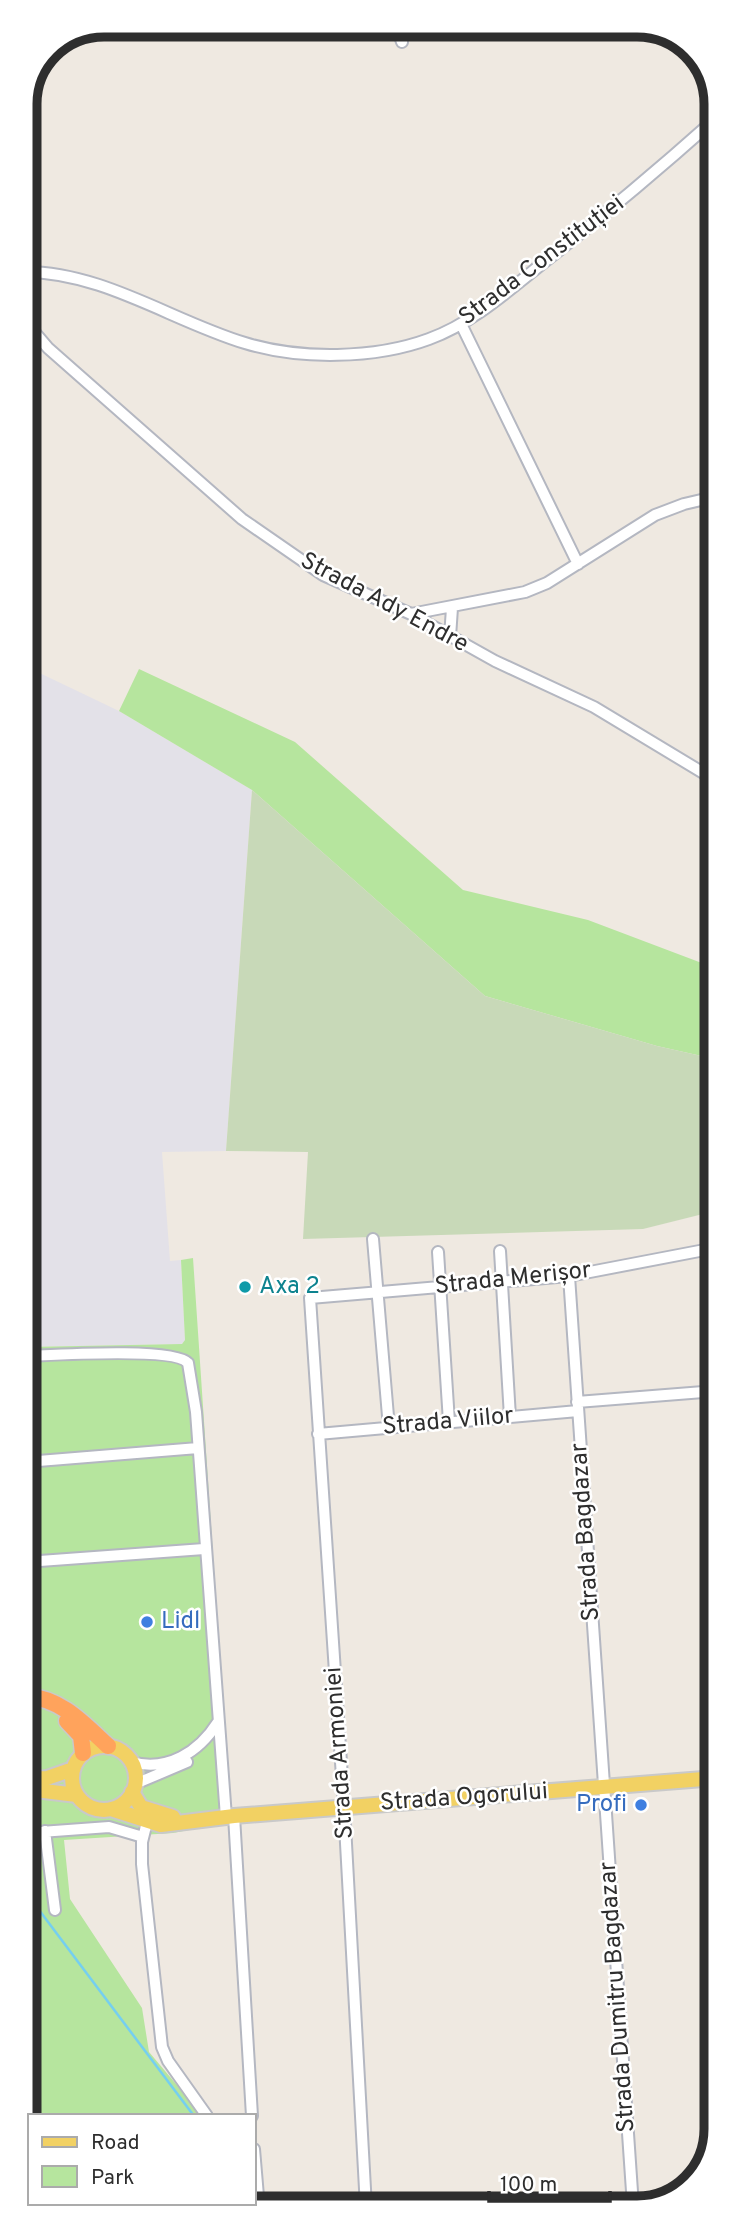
<svg xmlns="http://www.w3.org/2000/svg" width="741" height="2233" font-family="Overpass,sans-serif">
<style>
.industrial{fill:#e3e1e8}
.green{fill:#b6e59e}
.cemetery{fill:#c8d9b8}
.lines{fill:none;stroke-linecap:round;stroke-linejoin:round}
.stream{stroke:#75cff0;stroke-width:2.5}
.minor-casing{stroke:#b4b7c1;stroke-width:14}
.major-casing{stroke:#c9c9c9;stroke-width:18}
.highway-casing{stroke:#c9c9c9;stroke-width:19}
.minor{stroke:#fff;stroke-width:10}
.major{stroke:#f2d163;stroke-width:14}
.highway{stroke:#ffa35c;stroke-width:16}
.culture-dot{fill:#0f9aa8;stroke:#fff;stroke-width:2.5}
.shop-dot{fill:#3f7fe0;stroke:#fff;stroke-width:2.5}
.labels{text-anchor:middle;dominant-baseline:central;stroke-width:5;stroke-linejoin:round;paint-order:stroke}
.street-label{font-size:24px;fill:#2e2e2e;stroke:#fff}
.culture-label{font-size:24px;fill:#0d838f;stroke:#fff;text-anchor:start}
.shop-label{font-size:24px;fill:#366cbe;stroke:#fff;text-anchor:start}
.rim{fill:none;stroke:#2e2e2e;stroke-width:9}
</style>
<rect width="100%" height="100%" fill="#efe9e1"/>
<!-- industrial -->
<path class="industrial" d="M 25,666 L 119,711 L 252,790 L 226,1151 L 162,1152 L 170,1261 L 181,1260 L 185,1340 L 182,1344 L 26,1347 Z"/>
<!-- green -->
<path class="green" d="M 139,669 L 295,742 L 463,890 L 588,920 L 715,968 L 715,1059 L 657,1046 L 485,996 L 252,790 L 119,711 Z
M 193,1258 L 231,1822 L 173,1833 L 64,1840 L 70,1899 L 142,2008 L 149,2052 L 203,2116 L 30,2116 L 30,2154 L 27,2150 L 26,1347 L 182,1344 L 185,1340 L 181,1260 Z
M 86,2203 L 221,2203 L 220,2208 L 98,2208 Z"/>
<!-- cemetery -->
<path class="cemetery" d="M 252,790 L 485,996 L 657,1046 L 715,1059 L 715,1211 L 643,1229 L 303,1239 L 308,1152 L 226,1151 Z"/>
<g class="lines">
<!-- stream -->
<path class="stream" d="M 27,1894 L 194,2116
M 225,2203 L 226,2208"/>
<!-- minor casing -->
<g class="minor-casing">
<path id="minor" d="M 282,25 L 288,30 L 309,25
M 396,25 L 402,42
M 25,272 C 103,272 172,321 245,343 C 300,360 375,359 429,339 C 471,324 508,291 543,263 C 602,217 658,170 714,120
M 25,321 L 48,348 L 242,519 L 323,575 L 411,614 L 495,661 L 594,707 L 715,780
M 461,324 L 578,564
M 411,614 L 525,592 L 547,583 L 655,515 L 684,504 L 714,497
M 450,637 L 452,608
M 373,1239 L 389,1428
M 500,1251 L 510,1417
M 438,1252 L 449,1422
M 569,1276 L 633,2206
M 26,1356 C 53,1355 175,1347 188,1363 L 196,1412 L 226,1817
M 577,1402 L 716,1391
M 318,1434 L 578,1411
M 26,1462 L 198,1448
M 26,1562 L 204,1549
M 131,1762 C 168,1772 199,1752 218,1722
M 135,1784 L 187,1762
M 234,1816 L 252,2116
M 147,1822 L 142,1842 L 142,1864 L 162,2047 L 168,2061 L 207,2116
M 45,1831 L 55,1910
M 27,1833 L 109,1827 L 143,1837
M 254,2149 L 259,2208
M 366,2207 L 344,1807 L 310,1298 L 569,1276 L 715,1248"/>
</g>
<!-- major casing -->
<g class="major-casing">
<path id="major" d="M72 1778a32 32 0 1 1 64 0a32 32 0 1 1-64 0Z
M 27,1779 L 47,1778 L 73,1769
M 27,1789 L 77,1795
M 132,1792 L 141,1807 L 173,1817
M 111,1809 L 161,1825 L 234,1816 L 716,1778"/>
</g>
<!-- highway casing -->
<g class="highway-casing">
<path id="highway" d="M 27,1696 C 62,1699 83,1723 108,1746
M 67,1721 L 81,1736 L 83,1753"/>
</g>
<!-- minor -->
<use href="#minor" class="minor"/>
<!-- major -->
<use href="#major" class="major"/>
<!-- highway -->
<use href="#highway" class="highway"/>
</g>
<!-- markers -->
<circle class="culture-dot" cx="245" cy="1287" r="7"/>
<g class="shop-dot">
<circle cx="147" cy="1622" r="7"/>
<circle cx="641" cy="1805" r="7"/>
</g>
<g class="labels">
<!-- street labels -->
<g class="street-label">
<text transform="translate(542 261) rotate(-37)">Strada Constituției</text>
<text transform="translate(384 603) rotate(28)">Strada Ady Endre</text>
<text transform="translate(513 1279) rotate(-6)">Strada Merișor</text>
<text transform="translate(448 1422) rotate(-5)">Strada Viilor</text>
<text transform="translate(586 1532) rotate(-94)">Strada Bagdazar</text>
<text transform="translate(340 1753) rotate(-94)">Strada Armoniei</text>
<text transform="translate(464 1798) rotate(-4)">Strada Ogorului</text>
<text transform="translate(618 1997) rotate(-94)">Strada Dumitru Bagdazar</text>
</g>
<!-- culture labels -->
<g class="culture-label">
<text x="259" y="1287">Axa 2</text>
</g>
<!-- shop labels -->
<g class="shop-label">
<text x="161" y="1622">Lidl</text>
<text x="627" y="1805" text-anchor="end">Profi</text>
</g>
</g>
<!-- crop -->
<path d="M0 0H741V2233H0ZM104 37H637A67 67 0 0 1 704 104V2129A67 67 0 0 1 637 2196H104A67 67 0 0 1 37 2129V104A67 67 0 0 1 104 37Z" fill="#fff" fill-rule="evenodd"/>
<path class="rim" d="M104 37H637A67 67 0 0 1 704 104V2129A67 67 0 0 1 637 2196H104A67 67 0 0 1 37 2129V104A67 67 0 0 1 104 37Z"/>
<!-- legend -->
<rect x="28" y="2114" width="228" height="91" fill="#ffffff" stroke="#ababab" stroke-width="2"/>
<rect x="42" y="2137" width="35" height="10" fill="#f2d163" stroke="#ababab" stroke-width="2"/>
<text x="91" y="2149" font-size="21" fill="#2e2e2e">Road</text>
<rect x="42" y="2166" width="35" height="21" fill="#b6e59e" stroke="#ababab" stroke-width="2"/>
<text x="91" y="2184" font-size="21" fill="#2e2e2e">Park</text>
<!-- scale -->
<path d="M489 2191v10h121v-10" fill="none" stroke="#2e2e2e" stroke-width="3.5"/>
<text x="500" y="2191" font-size="21" fill="#2e2e2e" stroke="#ffffff" stroke-width="5" paint-order="stroke">100 m</text>
</svg>
